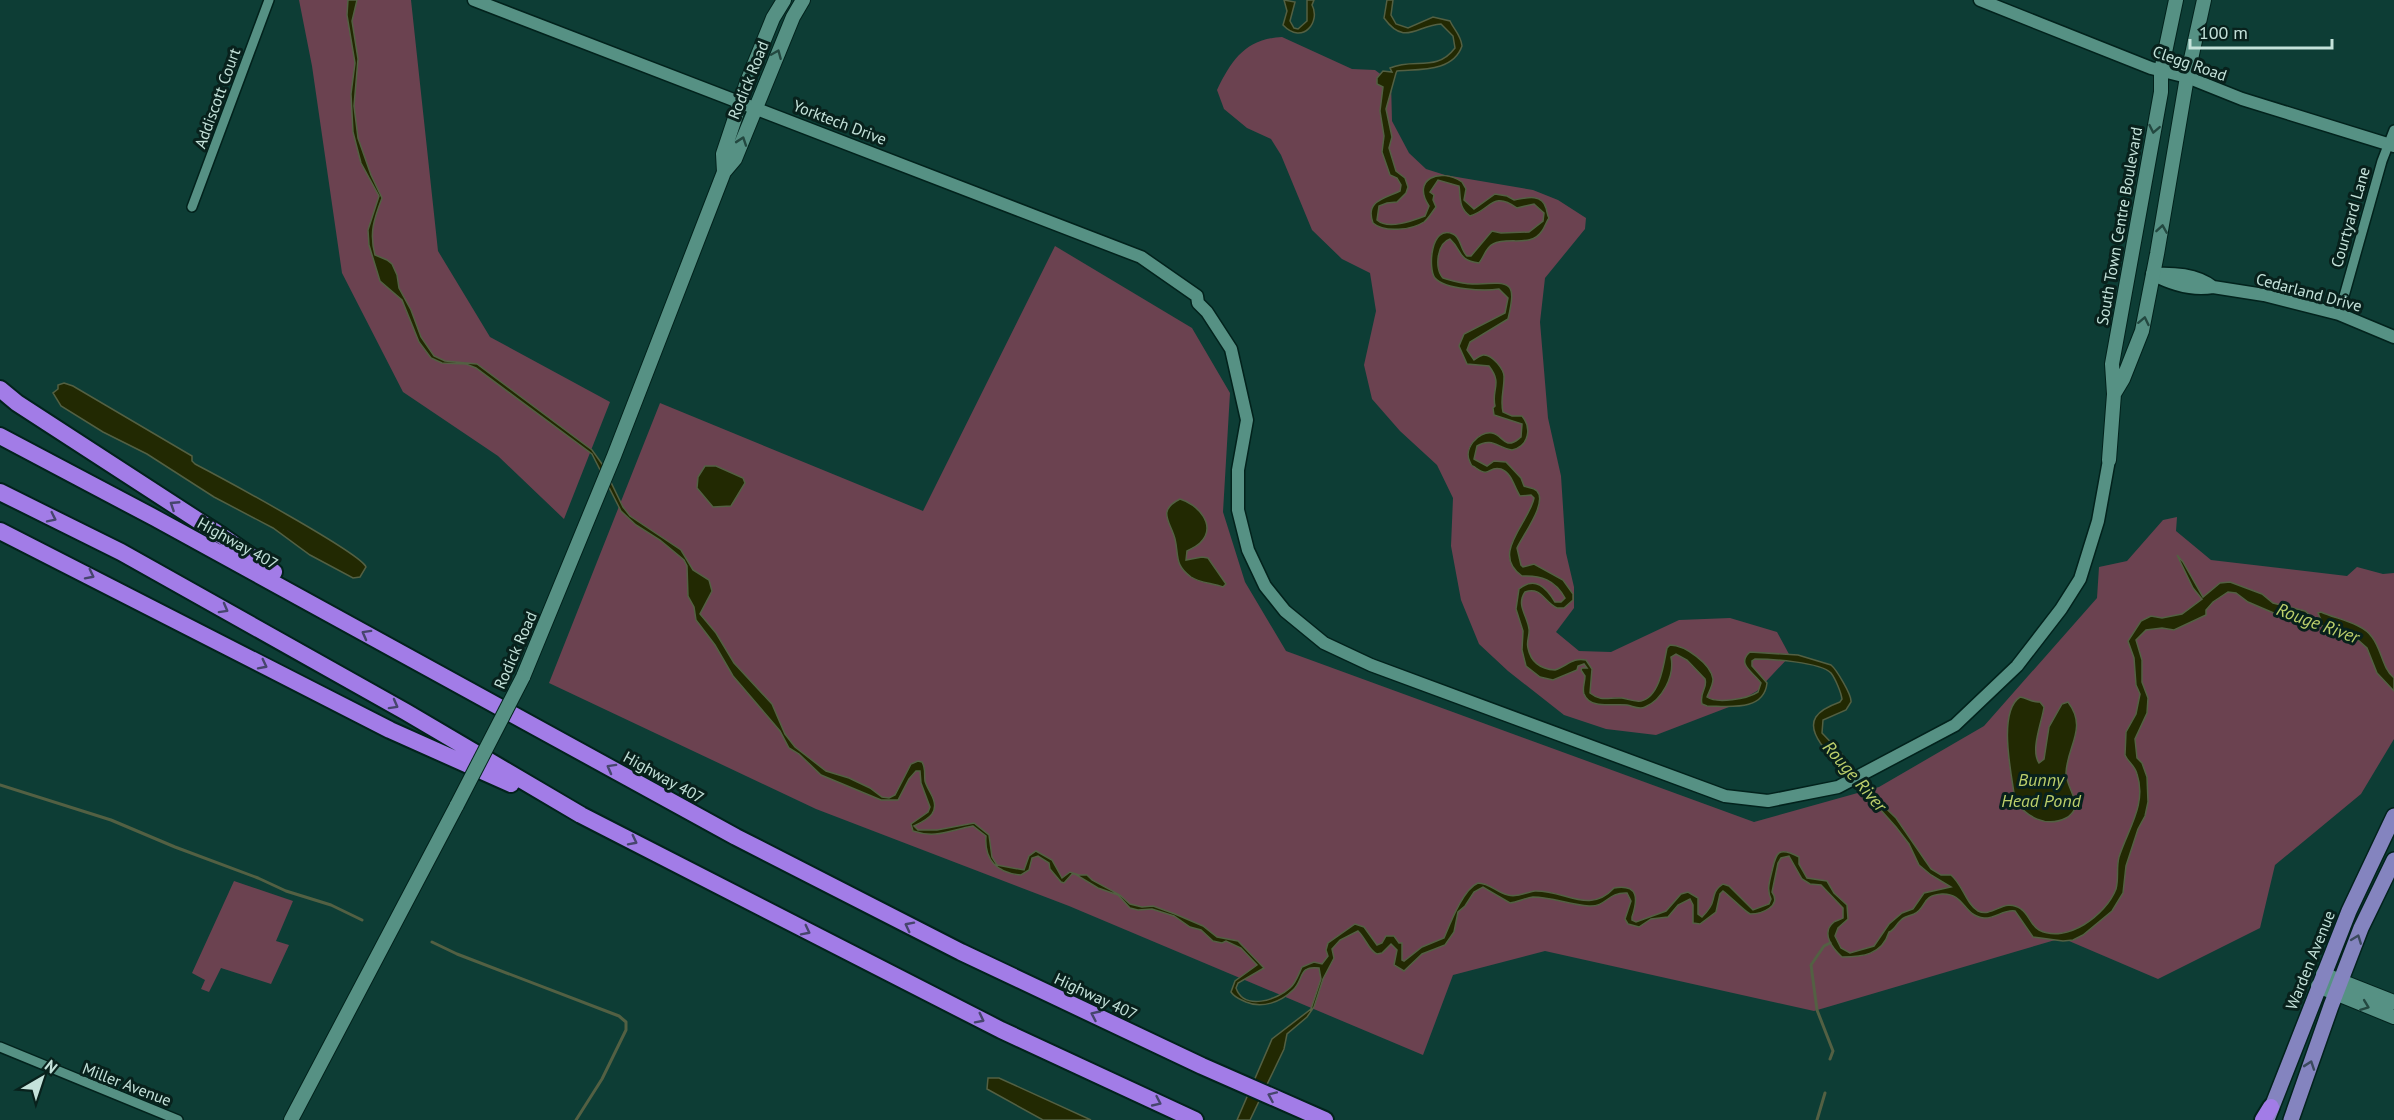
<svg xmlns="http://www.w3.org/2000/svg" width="2394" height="1120" font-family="'PT Sans',sans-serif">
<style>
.green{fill:#6b4250}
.water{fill:#222902;stroke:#536043;stroke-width:1.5}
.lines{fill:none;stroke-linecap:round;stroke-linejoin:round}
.stream{stroke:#536043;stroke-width:3}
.minor-casing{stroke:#02221c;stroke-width:12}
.tertiary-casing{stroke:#02221c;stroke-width:15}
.secondary-casing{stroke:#02221c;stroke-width:16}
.primary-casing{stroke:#02221c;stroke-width:18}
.motorway-casing{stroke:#02221c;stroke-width:20}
.minor{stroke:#569184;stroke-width:9}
.tertiary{stroke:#569184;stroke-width:12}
.secondary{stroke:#569184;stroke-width:14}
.primary{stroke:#8484bf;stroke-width:15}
.motorway{stroke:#a27ce7;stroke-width:16}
.secondary-bridge-casing{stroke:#02221c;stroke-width:16;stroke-linecap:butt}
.secondary-bridge{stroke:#569184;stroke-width:14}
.oneway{stroke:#234840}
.oneway2{stroke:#46456d}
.oneway3{stroke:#3a495d}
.labels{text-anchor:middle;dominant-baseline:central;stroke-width:6;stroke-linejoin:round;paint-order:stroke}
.street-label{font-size:16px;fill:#c4e2da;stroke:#08211c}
.water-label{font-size:18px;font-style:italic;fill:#bccf6b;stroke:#08211c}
</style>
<rect width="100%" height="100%" fill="#0d3d35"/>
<!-- green -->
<path class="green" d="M 299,0 L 411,0 L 438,251 L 490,337 L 610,402 L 564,519 L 498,456 L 403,392 L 342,273 L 312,66 Z
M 1282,37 L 1352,69 L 1375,70 L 1391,82 L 1392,121 L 1409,153 L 1426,169 L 1445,175 L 1533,190 L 1558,200 L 1586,218 L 1585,229 L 1545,278 L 1540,322 L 1548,418 L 1561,476 L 1566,553 L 1574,587 L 1574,608 L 1556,632 L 1579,651 L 1611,652 L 1679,620 L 1730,618 L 1777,632 L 1790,656 L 1757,691 L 1729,707 L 1656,735 L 1606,729 L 1564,715 L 1508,671 L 1479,644 L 1461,600 L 1451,546 L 1453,498 L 1437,465 L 1400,431 L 1372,399 L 1364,365 L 1376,311 L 1370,273 L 1342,259 L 1312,230 L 1281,155 L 1271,139 L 1247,128 L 1224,109 L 1217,90 C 1232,59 1246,39 1282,37 Z
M 1055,246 L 1192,328 L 1230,393 L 1223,512 L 1245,582 L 1286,651 L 1754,822 L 1879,787 L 1984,726 L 2097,598 L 2099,567 L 2127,561 L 2163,520 L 2177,517 L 2176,531 L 2211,560 L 2347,576 L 2357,567 L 2383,574 L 2394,573 L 2394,739 L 2361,794 L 2275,865 L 2260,928 L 2158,979 L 2062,938 L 1814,1011 L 1545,951 L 1453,975 L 1423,1055 L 1069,906 L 816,809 L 549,683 L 660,403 L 923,511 Z
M 234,881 L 293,901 L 276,941 L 289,945 L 271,984 L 221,968 L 209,992 L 201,989 L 205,980 L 192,973 Z"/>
<!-- water -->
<path class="water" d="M 348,0 L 357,0 L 352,21 L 358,59 L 354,106 L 358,138 L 371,175 L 382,198 C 374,219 369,233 375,255 L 387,260 L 392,264 L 397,275 L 399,288 L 411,310 L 421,337 L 434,356 L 445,361 L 477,364 L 592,450 L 602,464 L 623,507 L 630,516 L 681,550 L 693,570 L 709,580 L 712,591 L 700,614 L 716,633 L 734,663 L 772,704 L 785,734 L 795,747 L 826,771 L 849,778 L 870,788 L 882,797 L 889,798 L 895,795 L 911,764 L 918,761 L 922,762 C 926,769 924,773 925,781 C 926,785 929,790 931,794 C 941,812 929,819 914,826 L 918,830 L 937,830 L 974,823 L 989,835 L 992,857 L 997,865 L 1024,870 L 1029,856 L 1036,851 L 1052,860 L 1062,878 L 1070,872 L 1079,875 L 1087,875 L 1092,880 L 1120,895 L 1130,904 L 1142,907 L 1153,906 L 1175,914 L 1203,926 L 1217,937 L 1238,941 L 1264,968 L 1238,983 L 1236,988 C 1244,1011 1277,1000 1290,988 C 1296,983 1299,973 1302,967 L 1314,962 L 1322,964 L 1328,956 L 1326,950 L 1328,943 L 1355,924 L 1364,927 L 1377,945 L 1382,943 L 1386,936 L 1394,936 L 1399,943 L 1402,943 L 1402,960 L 1404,961 L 1422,947 L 1444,938 C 1450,924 1463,889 1478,883 C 1490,883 1497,893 1508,895 C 1518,898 1526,892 1535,891 C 1565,890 1589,915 1614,888 C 1639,884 1638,899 1632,917 L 1632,920 L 1636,922 L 1666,911 L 1681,894 L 1688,892 L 1698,898 L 1698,914 L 1702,917 C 1705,914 1712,906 1713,900 C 1715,891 1716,889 1723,884 L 1729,886 L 1753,910 L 1769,904 L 1771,899 C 1767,890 1769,884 1771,875 C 1776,856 1775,844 1799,857 L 1799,864 L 1807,878 L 1827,881 L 1834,893 L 1847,905 L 1848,919 L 1838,928 L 1835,936 L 1841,948 L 1850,953 L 1874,946 L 1889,924 L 1902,913 L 1913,909 L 1924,893 L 1951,887 L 1931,875 L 1919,865 L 1909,844 L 1896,827 L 1837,761 C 1833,752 1826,751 1821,744 C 1804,720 1818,710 1840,702 L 1842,699 C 1841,692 1835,678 1831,673 C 1820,662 1771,659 1755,659 L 1752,661 L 1752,666 L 1767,683 C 1764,712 1728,706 1707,706 L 1702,704 C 1699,692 1708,688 1705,679 L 1687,660 L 1676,654 L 1671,657 C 1675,676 1662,700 1645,707 C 1639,710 1633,706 1627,705 C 1614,703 1590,710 1584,694 C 1582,688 1585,682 1585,676 L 1581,670 L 1582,668 L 1587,668 L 1584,664 L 1578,666 L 1577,670 L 1553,680 L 1540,677 L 1526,666 L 1522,650 L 1523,631 L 1516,609 L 1519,589 C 1535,576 1546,587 1555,602 L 1561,602 L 1565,598 C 1555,580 1541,575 1522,576 C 1490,554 1529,523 1534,498 L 1531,495 L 1520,496 C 1514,487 1512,473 1501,469 C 1488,465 1491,479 1476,468 C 1471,464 1472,468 1470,462 C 1463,449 1478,431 1492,433 C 1499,434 1502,441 1508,443 C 1514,444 1517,440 1521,437 L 1522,424 L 1494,415 L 1493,408 L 1495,406 C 1491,389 1503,384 1489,366 L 1467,364 L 1459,346 L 1464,334 L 1505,313 L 1508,298 L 1499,289 C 1485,291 1445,290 1435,278 C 1428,270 1430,224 1453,234 C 1461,237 1460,249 1467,256 L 1471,256 L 1492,231 L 1501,233 L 1529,232 L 1543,221 L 1544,213 L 1534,204 L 1517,208 C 1492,190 1491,210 1470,216 C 1458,208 1461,197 1459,186 L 1438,180 L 1430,192 L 1434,195 L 1433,200 L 1436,207 C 1432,212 1429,218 1424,222 C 1412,230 1384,233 1373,223 C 1365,201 1383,199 1400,191 L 1401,185 L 1397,178 L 1390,175 L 1382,152 L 1384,136 L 1380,111 L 1383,87 L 1377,84 L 1377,78 L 1383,71 L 1392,72 L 1390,68 C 1414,57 1436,73 1455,48 L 1453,36 L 1441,24 C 1417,25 1405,47 1384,18 L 1387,0 L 1393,0 L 1391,15 L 1396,24 L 1408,28 L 1433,17 L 1450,21 C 1454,30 1461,35 1462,46 C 1453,72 1420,69 1397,71 L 1396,73 L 1386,109 L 1392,137 L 1389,148 L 1396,171 L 1405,178 L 1408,187 L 1406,193 L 1397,202 L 1387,203 L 1379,206 L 1377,220 C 1388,230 1412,221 1425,216 L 1429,206 C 1411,179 1440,167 1462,182 L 1466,189 L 1464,200 L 1474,209 L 1495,194 L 1507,196 L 1514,200 C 1525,198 1542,193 1546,208 C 1547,211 1547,215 1549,218 C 1546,222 1545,227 1542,231 C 1531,248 1508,236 1493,244 C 1486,247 1484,257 1479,263 C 1457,260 1463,251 1450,239 C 1437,243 1434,269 1443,278 C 1453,281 1465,285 1476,284 C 1511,282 1517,281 1508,319 L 1470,342 L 1467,350 L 1474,360 C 1477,358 1479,356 1483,355 C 1492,354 1505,370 1504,378 C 1504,391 1500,399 1503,412 L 1512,416 L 1522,416 C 1532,428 1529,446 1512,450 C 1498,448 1492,437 1477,446 L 1474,459 L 1487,466 L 1494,461 L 1506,462 L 1521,478 L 1524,486 C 1528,488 1533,487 1537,491 C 1548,503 1522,536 1517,548 L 1521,565 L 1523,567 L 1534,564 L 1563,580 L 1573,594 L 1573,600 L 1564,608 L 1557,608 C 1544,602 1541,586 1525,592 C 1516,605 1527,615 1529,629 C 1530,635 1526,642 1528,648 C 1531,663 1541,669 1555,670 C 1567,666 1573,657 1586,660 L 1592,669 L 1590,693 C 1601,702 1609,697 1622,698 C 1628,699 1634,702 1641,701 C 1660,697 1664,663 1667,648 L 1670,645 C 1685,645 1711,664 1713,679 C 1713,685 1709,692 1707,697 C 1717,704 1747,699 1758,692 L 1761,683 C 1753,672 1736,664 1750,652 L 1798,655 L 1831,665 C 1836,669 1852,695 1851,702 L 1846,710 L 1823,720 L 1822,733 L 1841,753 L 1873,796 L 1896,818 L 1931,869 L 1941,875 L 1951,875 C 1963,885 1966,904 1978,911 C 1993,918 2004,897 2021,909 C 2029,914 2031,926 2039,930 C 2067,944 2106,915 2116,889 C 2119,878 2116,868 2119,857 C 2128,829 2147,804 2137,774 C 2135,766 2128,762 2125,755 L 2126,732 L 2136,714 L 2140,694 L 2136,685 L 2134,658 L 2128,641 L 2141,621 L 2151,616 L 2162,618 L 2182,614 L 2202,599 L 2193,588 L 2177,555 L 2183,562 L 2203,597 L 2220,583 L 2230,582 L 2262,594 L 2273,603 L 2305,611 L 2318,622 L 2321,620 L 2318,613 L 2321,612 C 2336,619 2363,623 2372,637 C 2382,650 2382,668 2394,678 L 2394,691 L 2377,673 L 2367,648 L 2350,633 L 2276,614 L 2248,602 L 2236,593 L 2228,592 L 2213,602 L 2206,610 L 2206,615 L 2174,630 L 2162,628 L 2146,630 L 2136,640 L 2142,660 L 2142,682 L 2148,698 L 2147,713 L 2135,739 L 2137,758 L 2142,763 L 2147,777 L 2148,802 L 2145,816 L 2138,829 L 2126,866 L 2123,893 L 2112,911 L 2083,935 L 2073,940 L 2063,941 L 2033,937 L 2015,911 C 2004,909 1995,919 1984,918 C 1963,916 1965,893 1942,894 C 1921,895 1927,908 1914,914 C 1909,916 1905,916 1901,920 C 1896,924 1895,930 1889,932 C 1882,955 1862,957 1842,957 C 1833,949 1820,933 1834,922 C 1837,920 1840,920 1843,918 L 1843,908 L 1821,885 L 1810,884 L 1802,879 L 1789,856 L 1781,858 L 1778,863 L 1772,892 C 1782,906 1762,914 1750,914 C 1742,909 1731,897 1723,891 L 1720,894 L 1716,912 L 1700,924 L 1693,923 L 1693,905 L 1690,899 L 1678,905 L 1668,917 L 1651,919 L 1639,927 L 1628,924 L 1625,919 L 1631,901 L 1627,893 C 1607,892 1607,907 1589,906 C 1570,905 1552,897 1533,897 C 1525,898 1518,902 1510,903 L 1483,887 L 1474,892 L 1465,906 L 1458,912 L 1454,932 L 1445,945 L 1422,954 L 1404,971 L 1394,965 L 1397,950 L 1391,944 L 1382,953 L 1377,954 C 1369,951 1365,937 1358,931 L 1340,940 L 1332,949 L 1334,958 L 1323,979 L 1314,1007 L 1307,1017 L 1287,1034 L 1284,1049 L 1250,1120 L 1237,1120 L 1272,1039 L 1311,1009 L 1321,979 L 1319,968 C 1298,965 1304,980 1293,990 C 1281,1002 1262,1009 1246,1002 C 1240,999 1235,998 1231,992 L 1235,981 L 1257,965 L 1241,948 L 1226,941 L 1222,943 L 1213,941 L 1201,930 L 1190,927 L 1174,916 L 1152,909 L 1138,910 L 1130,908 L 1118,895 L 1098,888 L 1075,874 L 1072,874 L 1064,883 L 1061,882 L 1050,869 L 1049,863 L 1038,856 L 1032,858 L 1029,870 L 1021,875 C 997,873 984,860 986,836 L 973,826 C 950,830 936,839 913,831 L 911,824 L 928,812 L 930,807 L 921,783 L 920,771 L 916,771 L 909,779 L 898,800 L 881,800 L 821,775 L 799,754 L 789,748 L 780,731 L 733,676 L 715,645 L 696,620 L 694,607 L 688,596 L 687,566 L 684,560 L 660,540 L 636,525 L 621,511 L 592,454 L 476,368 L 466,364 L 442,363 L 431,358 L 419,342 L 402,300 L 380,281 L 369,245 L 368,230 L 379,196 L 361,163 L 353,132 L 351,94 L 355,63 L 347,15 Z
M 1284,0 L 1295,2 L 1290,21 L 1294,28 L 1298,29 L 1307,21 L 1307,0 L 1314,0 L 1312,5 C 1321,21 1303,46 1283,25 L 1287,11 Z
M 64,383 L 73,386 L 192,456 L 192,461 L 195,464 C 218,476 361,553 366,567 L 360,577 L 353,578 L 310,555 L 273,528 L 214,497 L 147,454 L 103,432 L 61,406 L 53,393 L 58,389 L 58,385 Z
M 705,466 L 716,466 L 743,478 L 745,483 L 731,506 L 713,507 L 697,488 L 698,477 Z
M 1180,499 C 1197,504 1218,525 1200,543 C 1197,546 1191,549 1187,551 L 1186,560 L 1202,557 L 1208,558 L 1226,584 L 1223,587 C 1212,583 1200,583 1191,577 C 1174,565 1179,555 1175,539 C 1171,522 1156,511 1180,499 Z
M 2020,697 C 2027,698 2033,703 2040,702 L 2044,707 C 2042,722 2030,750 2039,763 L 2044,759 L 2049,727 L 2062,704 L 2068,702 C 2088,728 2067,746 2066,773 C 2066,785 2077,797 2075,808 C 2073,813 2070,816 2066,818 C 2046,828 2026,817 2015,800 C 2012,776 1997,712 2020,697 Z
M 988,1078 L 999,1078 L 1091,1120 L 1043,1120 L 987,1089 Z"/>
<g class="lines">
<!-- stream -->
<path class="stream" d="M 0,785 L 111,820 L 175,847 L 258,878 L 286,891 L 331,905 L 362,920
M 432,942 L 457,954 L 619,1016 L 626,1022 L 626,1030 L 602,1079 L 576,1120
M 1830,943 L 1824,946 L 1811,965 L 1817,1010 L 1833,1051 L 1830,1059
M 1817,1120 L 1825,1093"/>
<!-- minor casing -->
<g class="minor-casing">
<path id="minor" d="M 192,207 L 269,0
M 2339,314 L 2382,161 L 2394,130
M 0,1047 L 178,1120"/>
</g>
<!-- tertiary casing -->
<g class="tertiary-casing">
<path id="tertiary" d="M 474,0 L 1141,257 L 1197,296 L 1198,303 L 1207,312 L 1231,349 L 1247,420 L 1238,470 L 1238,510 L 1248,550 L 1265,586 L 1285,611 L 1324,643 L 1371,665 L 1725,796 L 1768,801 L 1838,787 L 1955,725 L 2017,666 L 2061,609 L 2080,579 L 2098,521 L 2109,460
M 1980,0 L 2151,68 L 2187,77 L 2242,99 L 2394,146
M 2152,274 C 2171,284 2191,291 2213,287 L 2264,295 L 2339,314 L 2394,337
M 2153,274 C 2173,273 2196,274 2213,287"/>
</g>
<!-- secondary casing -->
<g class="secondary-casing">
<path id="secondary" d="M 724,172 L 723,154 L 747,82 L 773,18 L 784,0
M 2114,394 L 2123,379 L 2142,331 L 2157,254 L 2187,77 L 2204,0
M 2109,460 L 2114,394 L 2112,364 L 2161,92 L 2161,71 L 2176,0
M 523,677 L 614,456 L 724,172 L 735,159 L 793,17 L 803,0
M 2323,974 L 2394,1002
M 2318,986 L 2394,1017
M 291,1120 L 457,805"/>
</g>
<!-- primary casing -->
<g class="primary-casing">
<path id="primary" d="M 2268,1117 L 2349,911 L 2394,816
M 2291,1120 L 2331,1006 L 2361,928 L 2394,860"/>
</g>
<!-- motorway casing -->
<g class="motorway-casing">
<path id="motorway" d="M 0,389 L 17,403 L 222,536 L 274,572
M 0,436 L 155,518 L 736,837 L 961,952 L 1202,1066 L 1325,1120
M 0,492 L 121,552 L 406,712 L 581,815 L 1001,1030 L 1195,1120
M 0,531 L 390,730 L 511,784
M 2263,1120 L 2271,1107"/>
</g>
<!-- minor -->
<use href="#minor" class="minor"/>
<!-- tertiary -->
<use href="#tertiary" class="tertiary"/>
<!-- secondary -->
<use href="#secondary" class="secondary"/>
<!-- primary -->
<use href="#primary" class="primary"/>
<!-- motorway -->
<use href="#motorway" class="motorway"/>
<!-- secondary-bridge casing -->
<g class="secondary-bridge-casing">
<path id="secondary-bridge" d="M 457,805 L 523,677"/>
</g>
<!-- secondary-bridge -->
<use href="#secondary-bridge" class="secondary-bridge"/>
</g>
<!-- one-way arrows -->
<defs><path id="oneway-chevron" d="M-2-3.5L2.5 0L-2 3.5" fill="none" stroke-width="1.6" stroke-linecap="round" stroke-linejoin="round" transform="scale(1.5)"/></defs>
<g class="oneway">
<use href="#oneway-chevron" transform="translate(777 54) rotate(-67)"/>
<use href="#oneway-chevron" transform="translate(2154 129) rotate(101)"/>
<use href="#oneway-chevron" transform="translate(742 141) rotate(-71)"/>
<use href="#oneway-chevron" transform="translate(2162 229) rotate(-81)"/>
<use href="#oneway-chevron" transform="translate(2144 321) rotate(-78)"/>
<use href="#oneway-chevron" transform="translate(2365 1006) rotate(21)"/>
</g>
<g class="oneway2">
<use href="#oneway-chevron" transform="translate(174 505) rotate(-147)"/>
<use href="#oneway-chevron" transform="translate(52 518) rotate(26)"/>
<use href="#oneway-chevron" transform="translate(90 575) rotate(27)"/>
<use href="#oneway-chevron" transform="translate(224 609) rotate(29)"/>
<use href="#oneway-chevron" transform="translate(366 634) rotate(-151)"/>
<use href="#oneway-chevron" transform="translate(263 665) rotate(27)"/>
<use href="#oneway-chevron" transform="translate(394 705) rotate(29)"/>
<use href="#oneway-chevron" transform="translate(611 768) rotate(-151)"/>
<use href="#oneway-chevron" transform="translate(633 841) rotate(27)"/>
<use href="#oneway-chevron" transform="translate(909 926) rotate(-153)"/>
<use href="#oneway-chevron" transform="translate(806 931) rotate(27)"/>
<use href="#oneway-chevron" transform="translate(1095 1015) rotate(-155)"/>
<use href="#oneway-chevron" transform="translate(980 1019) rotate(27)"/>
<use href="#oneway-chevron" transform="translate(1272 1096) rotate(-156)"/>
<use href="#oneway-chevron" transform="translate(1157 1102) rotate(25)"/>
</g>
<g class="oneway3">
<use href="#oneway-chevron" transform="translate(2357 939) rotate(-69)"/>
<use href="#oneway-chevron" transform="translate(2310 1065) rotate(-71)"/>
</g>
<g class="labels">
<!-- street labels -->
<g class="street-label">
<text transform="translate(2190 63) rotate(19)">Clegg Road</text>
<text transform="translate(748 80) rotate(-68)">Rodick Road</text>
<text transform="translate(217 98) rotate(-70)">Addiscott Court</text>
<text transform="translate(840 122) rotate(21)">Yorktech Drive</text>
<text transform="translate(2350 217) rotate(-74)">Courtyard Lane</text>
<text transform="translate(2119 226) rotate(-80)">South Town Centre Boulevard</text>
<text transform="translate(2309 292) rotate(15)">Cedarland Drive</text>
<text transform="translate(238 543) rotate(29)">Highway 407</text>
<text transform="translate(515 650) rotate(-66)">Rodick Road</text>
<text transform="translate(664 777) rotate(29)">Highway 407</text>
<text transform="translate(2310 960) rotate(-68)">Warden Avenue</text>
<text transform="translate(1096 996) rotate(25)">Highway 407</text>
<text transform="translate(127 1084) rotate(21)">Miller Avenue</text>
</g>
<!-- water labels -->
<g class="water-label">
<text transform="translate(2318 623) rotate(20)">Rouge River</text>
<text transform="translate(1855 776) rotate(49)">Rouge River</text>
<text x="2041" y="779">Bunny<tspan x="2041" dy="21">Head Pond</tspan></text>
</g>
</g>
<!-- north arrow -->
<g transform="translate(42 1078) rotate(39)" stroke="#08211c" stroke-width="4.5" paint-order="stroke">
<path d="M0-4.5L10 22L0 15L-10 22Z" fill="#c4e2da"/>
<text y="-9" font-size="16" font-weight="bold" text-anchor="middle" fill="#c4e2da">N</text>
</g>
<!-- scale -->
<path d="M2190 39v9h142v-9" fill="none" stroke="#c4e2da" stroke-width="3"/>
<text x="2199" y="39" font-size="18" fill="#c4e2da" stroke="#08211c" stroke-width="4.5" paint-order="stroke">100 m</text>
</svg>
